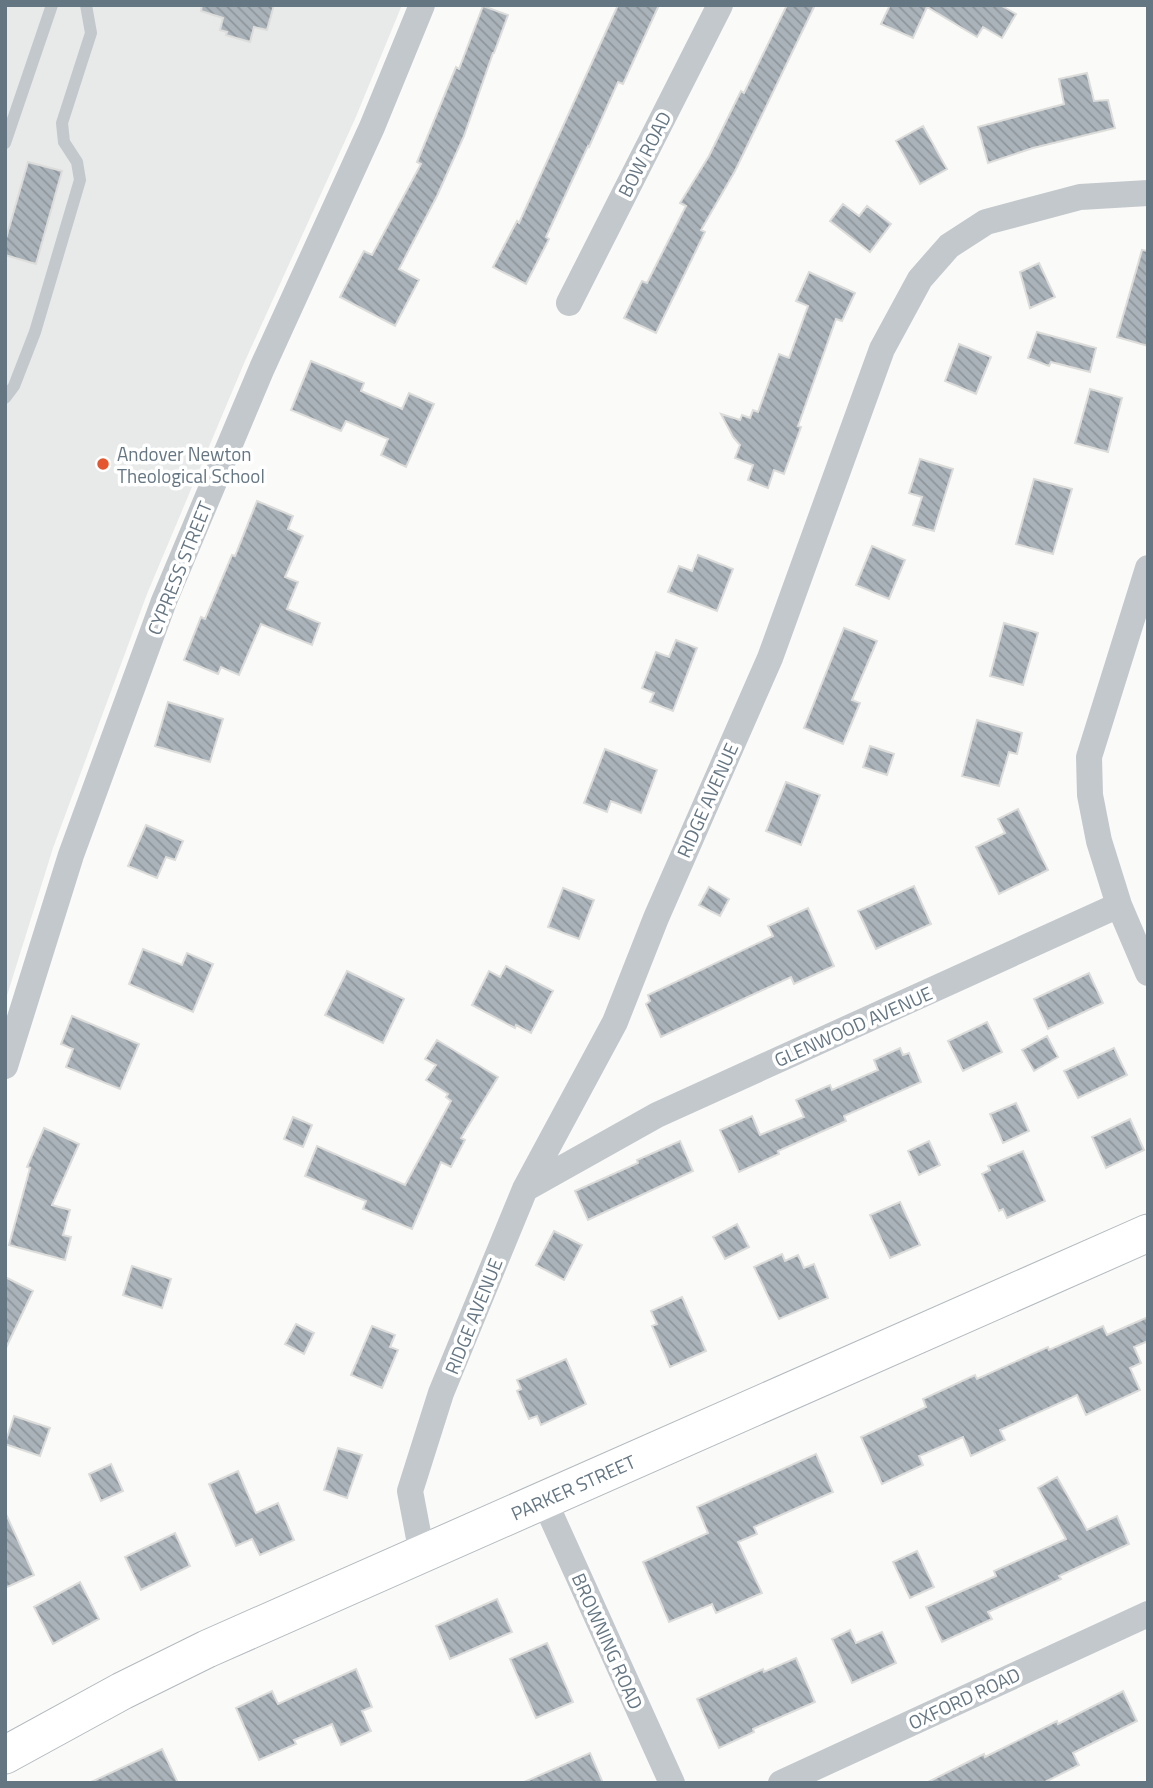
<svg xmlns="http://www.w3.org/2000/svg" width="1153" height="1788" font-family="'Titillium Web',sans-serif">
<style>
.built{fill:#e8e9e9}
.building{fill:url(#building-back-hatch);stroke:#dcdcda;stroke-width:2}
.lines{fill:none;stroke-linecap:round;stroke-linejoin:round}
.secondary-casing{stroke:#b3babf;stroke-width:39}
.lane{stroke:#c3c8cc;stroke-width:12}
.street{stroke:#c3c8cc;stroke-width:26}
.secondary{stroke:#fff;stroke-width:37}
.poi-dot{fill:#e4572e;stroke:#fff;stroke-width:2.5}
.labels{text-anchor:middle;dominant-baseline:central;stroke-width:7;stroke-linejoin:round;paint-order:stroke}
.street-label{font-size:19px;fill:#657683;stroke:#fff}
.poi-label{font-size:19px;fill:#657683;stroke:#fff;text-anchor:start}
</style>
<defs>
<pattern id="building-back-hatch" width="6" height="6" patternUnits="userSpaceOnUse" patternTransform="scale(1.75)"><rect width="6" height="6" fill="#aab3b9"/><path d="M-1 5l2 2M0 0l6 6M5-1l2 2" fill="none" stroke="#8e969c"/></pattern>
</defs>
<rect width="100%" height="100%" fill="#fafaf8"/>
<!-- built -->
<path class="built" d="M 5,5 L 402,5 L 355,119 L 245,361 L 147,594 L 53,848 L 5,1002 Z"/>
<!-- building -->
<path class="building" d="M 202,5 L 274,5 L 267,30 L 254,27 L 250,42 L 226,35 L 227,32 L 220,30 L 223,18 L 201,11 Z
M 618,5 L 659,5 L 623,84 L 618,82 L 589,147 L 588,146 L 546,237 L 549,239 L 526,284 L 493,267 L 517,221 L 519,223 Z
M 787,5 L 815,5 L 735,171 L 701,230 L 705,232 L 656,333 L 624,318 L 642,281 L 647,283 L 686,206 L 680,203 L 709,156 L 741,91 L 744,93 Z
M 890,5 L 1000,5 L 1016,14 L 1002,38 L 983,27 L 977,37 L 927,7 L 913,38 L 881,24 Z
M 483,6 L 508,15 L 494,53 L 493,53 L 464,136 L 437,196 L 399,269 L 419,280 L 395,326 L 340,297 L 364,251 L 372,255 L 421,164 L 417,162 L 456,67 L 459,69 Z
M 1087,73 L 1094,101 L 1108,100 L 1115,128 L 1033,148 L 988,163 L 978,127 L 1064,104 L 1059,79 Z
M 923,126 L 947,169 L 920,184 L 896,141 Z
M 28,162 L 62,171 L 36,264 L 5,255 L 5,242 Z
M 843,204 L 859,216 L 867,206 L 891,224 L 870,252 L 830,221 Z
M 1142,250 L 1148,251 L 1148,346 L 1117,337 Z
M 1039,263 L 1055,297 L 1030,308 L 1020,272 Z
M 809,272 L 855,293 L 842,321 L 836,319 L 798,426 L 801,427 L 784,474 L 774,470 L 768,488 L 748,480 L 753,465 L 735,458 L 740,445 L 733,437 L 721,414 L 740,420 L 742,415 L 750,418 L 753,410 L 758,412 L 779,354 L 789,358 L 808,306 L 796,301 Z
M 1037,332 L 1096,348 L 1090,372 L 1051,362 L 1049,366 L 1028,358 Z
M 959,344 L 991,357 L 976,394 L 945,381 Z
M 311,361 L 364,383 L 361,391 L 402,409 L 409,393 L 434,404 L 406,467 L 381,455 L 388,439 L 346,421 L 341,431 L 291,410 Z
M 1090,389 L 1122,398 L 1108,452 L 1075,443 Z
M 920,459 L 953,469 L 934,531 L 913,525 L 922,497 L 909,493 Z
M 1034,479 L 1072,489 L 1053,554 L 1016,544 Z
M 257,501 L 293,516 L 288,529 L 303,536 L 285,577 L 298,582 L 287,609 L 320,623 L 312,645 L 261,624 L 239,675 L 221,667 L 218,674 L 184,660 L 201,617 L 205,619 L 232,555 L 235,556 Z
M 872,546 L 905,560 L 889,599 L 856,585 Z
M 698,555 L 733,569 L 717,611 L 668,592 L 679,566 L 692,571 Z
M 1004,623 L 1038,633 L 1023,685 L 990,676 Z
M 844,628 L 877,641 L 852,700 L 860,703 L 843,744 L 804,728 Z
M 676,640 L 697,648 L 673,711 L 650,702 L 654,693 L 642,688 L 656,652 L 669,657 Z
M 168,702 L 223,719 L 210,762 L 155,746 Z
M 977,720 L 1022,733 L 1017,754 L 1009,752 L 999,786 L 962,776 Z
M 870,746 L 894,754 L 887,775 L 863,767 Z
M 605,749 L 657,770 L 641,813 L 611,801 L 607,812 L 584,803 Z
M 786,782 L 820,795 L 801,845 L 766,831 Z
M 1018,809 L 1048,870 L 999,894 L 976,847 L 1005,833 L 998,819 Z
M 146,825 L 183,841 L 175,860 L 166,857 L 157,878 L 128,866 Z
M 914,886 L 931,924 L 876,949 L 858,911 Z
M 709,887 L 729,899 L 720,916 L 699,905 Z
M 563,888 L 594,900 L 579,939 L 548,927 Z
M 808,908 L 834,966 L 794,984 L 791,977 L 661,1037 L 646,1004 L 650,1001 L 648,995 L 773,936 L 768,926 Z
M 143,949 L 182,965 L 187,953 L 213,964 L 193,1012 L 129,984 Z
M 506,966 L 553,991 L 531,1033 L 516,1025 L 515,1028 L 472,1005 L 489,971 L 500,977 Z
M 347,971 L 404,999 L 383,1043 L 325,1015 Z
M 1089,973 L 1103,1003 L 1048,1029 L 1034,999 Z
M 72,1016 L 139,1044 L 120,1089 L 66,1067 L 73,1049 L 61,1044 Z
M 987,1022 L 1002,1052 L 963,1071 L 948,1041 Z
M 1047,1036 L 1058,1057 L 1034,1071 L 1022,1050 Z
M 437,1040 L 498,1077 L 461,1138 L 465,1140 L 451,1167 L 441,1162 L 412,1229 L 363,1209 L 366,1201 L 305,1176 L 317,1146 L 405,1185 L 451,1101 L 446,1097 L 448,1094 L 426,1080 L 436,1065 L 425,1059 Z
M 900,1048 L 903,1055 L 909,1053 L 921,1082 L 844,1116 L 846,1121 L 778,1151 L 779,1154 L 739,1172 L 720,1130 L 752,1116 L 760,1135 L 804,1117 L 796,1100 L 830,1085 L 832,1090 L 878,1070 L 874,1060 Z
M 1114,1048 L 1127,1075 L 1078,1098 L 1064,1071 Z
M 1016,1103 L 1029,1131 L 1003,1143 L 990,1114 Z
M 293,1117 L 312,1125 L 303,1147 L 284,1139 Z
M 1130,1119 L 1144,1150 L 1106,1168 L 1092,1137 Z
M 44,1128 L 79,1144 L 52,1205 L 70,1210 L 63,1235 L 71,1237 L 65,1260 L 9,1245 L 30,1168 L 27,1167 Z
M 680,1141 L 693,1171 L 588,1220 L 575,1191 L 638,1163 L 637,1160 Z
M 929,1141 L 940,1165 L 919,1175 L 908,1151 Z
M 1023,1151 L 1045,1201 L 1007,1218 L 1003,1209 L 999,1211 L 982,1174 L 990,1170 L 988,1166 Z
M 900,1202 L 920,1245 L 890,1258 L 870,1215 Z
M 737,1224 L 749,1247 L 725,1259 L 713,1237 Z
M 554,1231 L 582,1245 L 564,1280 L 536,1265 Z
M 782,1254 L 785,1261 L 798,1255 L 804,1268 L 814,1264 L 828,1298 L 779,1319 L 754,1267 Z
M 132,1266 L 171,1279 L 162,1308 L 123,1295 Z
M 5,1277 L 33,1291 L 5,1350 Z
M 682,1297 L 706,1351 L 670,1367 L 652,1326 L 657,1324 L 651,1311 Z
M 1148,1317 L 1148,1341 L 1134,1347 L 1141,1363 L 1130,1368 L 1140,1390 L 1086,1415 L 1077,1395 L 1000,1430 L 1005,1440 L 971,1456 L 963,1437 L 919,1456 L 923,1465 L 882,1484 L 861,1437 L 926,1407 L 923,1399 L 975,1375 L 977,1379 L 1048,1347 L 1049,1350 L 1103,1326 L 1107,1335 Z
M 296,1324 L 314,1333 L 304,1354 L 285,1344 Z
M 372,1326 L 395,1335 L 390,1347 L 398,1350 L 382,1388 L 351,1375 Z
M 566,1359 L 586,1404 L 541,1425 L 537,1416 L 529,1419 L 517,1391 L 521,1389 L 517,1380 Z
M 14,1416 L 50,1428 L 40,1456 L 5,1444 Z
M 338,1448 L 362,1455 L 347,1498 L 324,1490 Z
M 816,1454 L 833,1492 L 754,1527 L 757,1534 L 738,1542 L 762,1593 L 716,1613 L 712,1604 L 669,1622 L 643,1562 L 708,1533 L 697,1507 Z
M 111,1464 L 123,1491 L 101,1501 L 89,1474 Z
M 238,1471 L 256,1513 L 278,1503 L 294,1540 L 260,1555 L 252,1539 L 236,1546 L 209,1484 Z
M 1057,1477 L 1087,1530 L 1117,1516 L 1129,1544 L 1059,1576 L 1061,1579 L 988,1612 L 992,1619 L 942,1642 L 926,1607 L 996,1576 L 994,1571 L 1066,1539 L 1038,1488 Z
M 5,1512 L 34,1575 L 5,1588 Z
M 175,1533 L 190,1566 L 141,1590 L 125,1557 Z
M 917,1551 L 934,1587 L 910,1598 L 893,1562 Z
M 80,1582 L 99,1619 L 53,1644 L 34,1607 Z
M 497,1599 L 512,1632 L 450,1659 L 436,1626 Z
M 850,1630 L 856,1643 L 882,1632 L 896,1663 L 852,1683 L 832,1639 Z
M 547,1643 L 573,1702 L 536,1718 L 510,1659 Z
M 796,1658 L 815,1702 L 753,1729 L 754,1732 L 719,1748 L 697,1699 L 763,1669 L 764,1672 Z
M 356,1669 L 372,1707 L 362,1711 L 371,1731 L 341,1745 L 332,1724 L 294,1740 L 296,1744 L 259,1760 L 236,1708 L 272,1691 L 278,1704 Z
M 1123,1691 L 1137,1721 L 1073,1753 L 1079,1765 L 1043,1783 L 926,1783 L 984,1754 L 985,1757 L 1057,1721 L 1058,1724 Z
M 162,1749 L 178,1783 L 89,1783 Z
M 590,1753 L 603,1783 L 522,1783 Z"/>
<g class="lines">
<!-- secondary casing -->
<g class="secondary-casing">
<path id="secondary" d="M 5,1755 L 122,1691 L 207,1649 L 1148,1233"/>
</g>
<!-- lane -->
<path class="lane" d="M 5,143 L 52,5
M 5,398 L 14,386 L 35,332 L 80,180 L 77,162 L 64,142 L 62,123 L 91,33 L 86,5"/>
<!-- street -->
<path class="street" d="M 569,303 L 720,5
M 1119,905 L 1099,841 L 1090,795 L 1089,757 L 1148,568
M 5,1066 L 71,855 L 164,601 L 262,368 L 372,127 L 422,5
M 525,1189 L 657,1115 L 1119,905 L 1148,973
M 544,1500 L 672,1783
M 422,1554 L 410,1491 L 441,1393 L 525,1189 L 615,1022 L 656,918 L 770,658 L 882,349 L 920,279 L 949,246 L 986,222 L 1080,197 L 1148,193
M 781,1783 L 1148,1614"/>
<!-- secondary -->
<use href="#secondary" class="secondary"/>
</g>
<!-- markers -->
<circle class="poi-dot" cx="103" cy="464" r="7"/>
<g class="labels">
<!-- street labels -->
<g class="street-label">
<text transform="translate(644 154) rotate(-63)">BOW ROAD</text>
<text transform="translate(179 568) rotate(-68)">CYPRESS STREET</text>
<text transform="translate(707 800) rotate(-66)">RIDGE AVENUE</text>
<text transform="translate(853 1026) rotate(-24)">GLENWOOD AVENUE</text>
<text transform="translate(473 1316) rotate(-68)">RIDGE AVENUE</text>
<text transform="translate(573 1487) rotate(-24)">PARKER STREET</text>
<text transform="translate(608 1641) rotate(66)">BROWNING ROAD</text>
<text transform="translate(964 1698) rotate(-25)">OXFORD ROAD</text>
</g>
<!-- poi labels -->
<g class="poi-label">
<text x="117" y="453">Andover Newton<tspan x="117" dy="22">Theological School</tspan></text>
</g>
</g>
<!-- border -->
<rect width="1153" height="1788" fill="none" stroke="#657683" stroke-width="14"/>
</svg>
